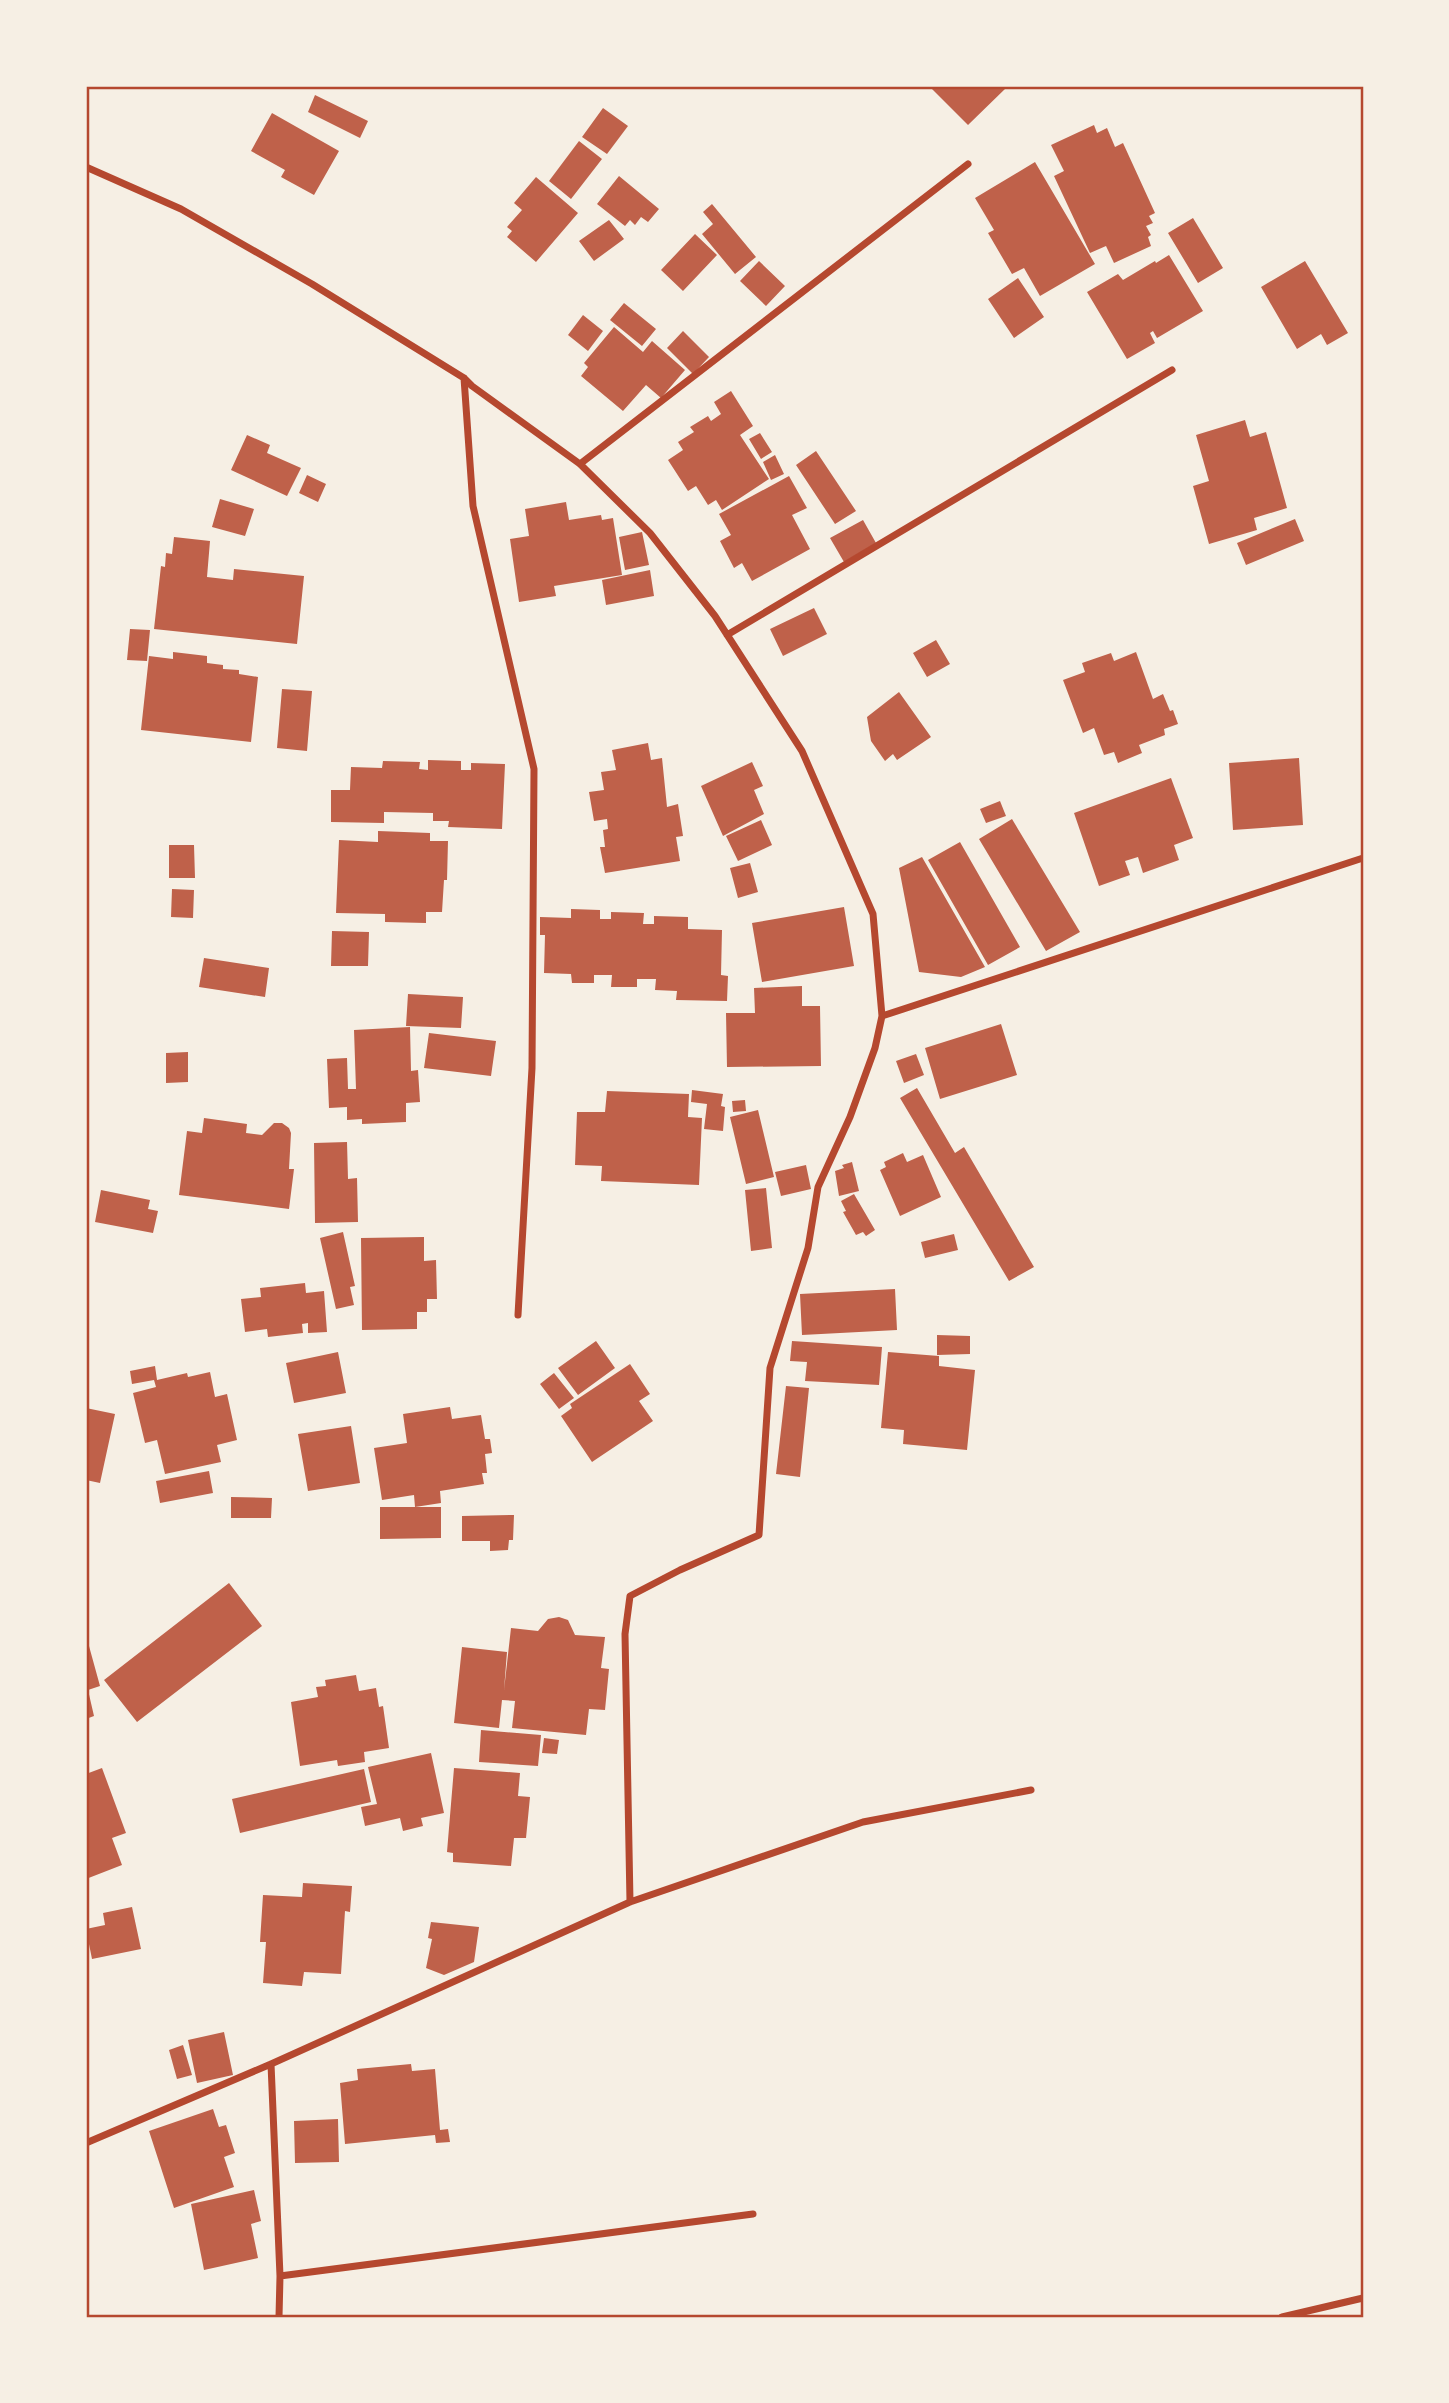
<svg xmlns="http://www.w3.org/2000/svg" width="1449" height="2403" font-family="'IBM Plex Sans',sans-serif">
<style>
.building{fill:#bf614a}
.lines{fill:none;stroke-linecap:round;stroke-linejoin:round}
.minor{stroke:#b5482f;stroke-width:7}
.neatline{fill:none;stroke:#b5482f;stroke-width:2.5}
</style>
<rect width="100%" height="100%" fill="#f6efe4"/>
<!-- building -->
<path class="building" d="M 929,86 L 1004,86 L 1006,88 L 968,125 Z
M 315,95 L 368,121 L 360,138 L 308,112 Z
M 603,108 L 628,126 L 607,154 L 582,137 Z
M 272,113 L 339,151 L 314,195 L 281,177 L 285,170 L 251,151 Z
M 1094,125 L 1097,133 L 1107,128 L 1115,147 L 1123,143 L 1155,213 L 1149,216 L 1153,223 L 1146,226 L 1151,235 L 1148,237 L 1151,246 L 1114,263 L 1106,246 L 1090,253 L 1054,176 L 1064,171 L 1051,145 Z
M 579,141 L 602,159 L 571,199 L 549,181 Z
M 1035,162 L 1095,264 L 1040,296 L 1024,268 L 1012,274 L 988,233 L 994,230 L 975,198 Z
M 619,176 L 659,209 L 648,222 L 641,217 L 635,225 L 630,220 L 625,226 L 597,204 Z
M 536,177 L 578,213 L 536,262 L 507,237 L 512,231 L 507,227 L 522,210 L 514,203 Z
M 712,204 L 756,257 L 735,274 L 702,234 L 713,224 L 703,212 Z
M 1193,218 L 1223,268 L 1198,283 L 1168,233 Z
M 609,220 L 624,239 L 594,261 L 579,241 Z
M 695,234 L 717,255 L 683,291 L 661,270 Z
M 1169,255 L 1203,311 L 1157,338 L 1153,331 L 1150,333 L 1155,343 L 1127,359 L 1087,292 L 1118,274 L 1123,280 L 1155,261 L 1156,263 Z
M 759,261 L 785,286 L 766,306 L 740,281 Z
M 1305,261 L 1348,333 L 1327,345 L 1321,334 L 1297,349 L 1261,287 Z
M 1018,278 L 1044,317 L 1014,338 L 988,299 Z
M 624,303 L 656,329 L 642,346 L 610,320 Z
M 583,315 L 603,331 L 588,351 L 568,335 Z
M 614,327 L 643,352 L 652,341 L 685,370 L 661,398 L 646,385 L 623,411 L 581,376 L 588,367 L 584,363 Z
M 683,331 L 709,357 L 693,374 L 667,348 Z
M 731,391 L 753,426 L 740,435 L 769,479 L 722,510 L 716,500 L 708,505 L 696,486 L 688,491 L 668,460 L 683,450 L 678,442 L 694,432 L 690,427 L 708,416 L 711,421 L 721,414 L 714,402 Z
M 1245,420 L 1250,437 L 1266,432 L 1287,508 L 1254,518 L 1257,530 L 1209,544 L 1193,486 L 1209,481 L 1196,435 Z
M 760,433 L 772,452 L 761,459 L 749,439 Z
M 247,435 L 270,445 L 267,453 L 301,468 L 287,496 L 231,470 Z
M 816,451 L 856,511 L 835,524 L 796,465 Z
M 775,455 L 784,474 L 771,480 L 763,462 Z
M 307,475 L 326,484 L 318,502 L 299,493 Z
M 789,476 L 807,508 L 792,515 L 810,549 L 752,581 L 742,563 L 734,568 L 720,541 L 731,535 L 719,514 Z
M 220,499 L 254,509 L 245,536 L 212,527 Z
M 566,502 L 569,520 L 601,515 L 602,520 L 613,518 L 622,575 L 554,586 L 556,596 L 519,602 L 510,539 L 529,536 L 525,509 Z
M 1295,519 L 1304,541 L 1246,565 L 1237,543 Z
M 863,520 L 876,543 L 844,562 L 830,538 Z
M 642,532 L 649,565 L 625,570 L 619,537 Z
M 174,537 L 210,541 L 207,577 L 233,580 L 234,569 L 304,576 L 297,644 L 154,629 L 161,566 L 165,567 L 166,553 L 172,554 Z
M 650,570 L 654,596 L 606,605 L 602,580 Z
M 814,608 L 827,634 L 783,656 L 770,629 Z
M 130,629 L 150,630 L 147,661 L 127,660 Z
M 936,640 L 950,664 L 927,677 L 913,653 Z
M 173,652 L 207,656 L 207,663 L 223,665 L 223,669 L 239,670 L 239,674 L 258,677 L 251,742 L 141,730 L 149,656 L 173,659 Z
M 1136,652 L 1153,699 L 1163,694 L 1170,711 L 1173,710 L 1178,724 L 1164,729 L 1165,735 L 1139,745 L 1142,753 L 1118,763 L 1114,752 L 1104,755 L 1094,728 L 1083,733 L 1063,680 L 1085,672 L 1082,663 L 1111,653 L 1114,661 Z
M 282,689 L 312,691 L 307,751 L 277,748 Z
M 899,692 L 931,737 L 897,760 L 893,754 L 885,761 L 871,741 L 867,717 Z
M 648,743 L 651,760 L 662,758 L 667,807 L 678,804 L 683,836 L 676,837 L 680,861 L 605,873 L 600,847 L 605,847 L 603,830 L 608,829 L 607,819 L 594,821 L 589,792 L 604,790 L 601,772 L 616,770 L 612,750 Z
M 1299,758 L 1303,825 L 1233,830 L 1229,763 Z
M 428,760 L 461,761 L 461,770 L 471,770 L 471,763 L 505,764 L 502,829 L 448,827 L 449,821 L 433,821 L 433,813 L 384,812 L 384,823 L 331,822 L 331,790 L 350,790 L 351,767 L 382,768 L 383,761 L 420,762 L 419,769 L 428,770 Z
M 752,762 L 763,786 L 754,790 L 764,814 L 723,836 L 701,786 Z
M 1171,778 L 1193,838 L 1174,845 L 1179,860 L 1143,873 L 1138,857 L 1125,861 L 1130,875 L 1099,886 L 1074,813 Z
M 1000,801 L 1006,816 L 986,823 L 980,809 Z
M 1012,819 L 1080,932 L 1046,951 L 979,839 Z
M 761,820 L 772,845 L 738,861 L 726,836 Z
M 378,831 L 430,833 L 430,841 L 448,841 L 447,880 L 444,880 L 442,912 L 426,912 L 426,923 L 385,922 L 385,914 L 336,913 L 339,840 L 378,842 Z
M 960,842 L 1020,947 L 988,965 L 928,860 Z
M 169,845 L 194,845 L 195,878 L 169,878 Z
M 922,857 L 985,967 L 961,977 L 919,972 L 899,868 Z
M 750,863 L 758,892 L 738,898 L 730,868 Z
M 172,889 L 194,890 L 193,918 L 171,917 Z
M 844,907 L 854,966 L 762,982 L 752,923 Z
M 571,909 L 600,910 L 600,919 L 611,919 L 611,912 L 644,913 L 643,924 L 654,924 L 654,916 L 688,917 L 688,929 L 722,930 L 721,975 L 728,976 L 727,1001 L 676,1000 L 677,991 L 655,990 L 656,979 L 637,979 L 637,987 L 611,987 L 612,975 L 594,975 L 594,983 L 572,983 L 571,974 L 544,973 L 545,935 L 540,935 L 540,917 L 571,918 Z
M 332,931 L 369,932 L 368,966 L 331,966 Z
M 204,958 L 269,968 L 265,997 L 199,987 Z
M 802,986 L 802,1006 L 820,1006 L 821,1066 L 727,1067 L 726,1013 L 755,1013 L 754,988 Z
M 408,994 L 463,997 L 461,1028 L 406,1026 Z
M 1001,1024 L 1017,1075 L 940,1099 L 925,1048 Z
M 410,1027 L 411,1071 L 418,1070 L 420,1102 L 406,1103 L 406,1122 L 362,1124 L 362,1119 L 347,1120 L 347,1107 L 329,1108 L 327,1059 L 347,1058 L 348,1089 L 356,1089 L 354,1030 Z
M 429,1033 L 496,1041 L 491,1076 L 424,1068 Z
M 188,1052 L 188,1082 L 166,1083 L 166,1053 Z
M 916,1054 L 924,1075 L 904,1083 L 896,1061 Z
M 917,1088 L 955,1153 L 964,1147 L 1034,1267 L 1009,1281 L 900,1098 Z
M 692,1090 L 723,1094 L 721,1106 L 725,1107 L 723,1131 L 704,1129 L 707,1104 L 691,1102 Z
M 607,1091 L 689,1094 L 688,1117 L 702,1118 L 699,1185 L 601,1181 L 602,1166 L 575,1165 L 577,1112 L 605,1112 Z
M 745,1100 L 746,1111 L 733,1112 L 732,1101 Z
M 758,1110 L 774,1177 L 746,1184 L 730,1117 Z
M 204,1118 L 247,1124 L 246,1133 L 262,1135 L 274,1123 L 282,1123 L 289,1128 L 291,1133 L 289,1169 L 294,1169 L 289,1209 L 179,1195 L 187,1131 L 202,1133 Z
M 347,1142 L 348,1179 L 357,1178 L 358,1222 L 315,1223 L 314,1143 Z
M 903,1153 L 907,1162 L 923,1155 L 941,1197 L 900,1216 L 880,1170 L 886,1167 L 884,1162 Z
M 852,1162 L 859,1191 L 839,1196 L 835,1171 L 844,1168 L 842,1165 Z
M 806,1165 L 811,1189 L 781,1196 L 775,1172 Z
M 766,1188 L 772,1248 L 751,1251 L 745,1190 Z
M 101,1190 L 150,1200 L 148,1209 L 158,1211 L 153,1233 L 95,1222 Z
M 854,1194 L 875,1230 L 866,1236 L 863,1232 L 856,1235 L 843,1212 L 846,1211 L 841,1201 Z
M 343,1232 L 355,1286 L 350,1287 L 354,1305 L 336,1309 L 320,1238 Z
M 954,1234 L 958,1250 L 925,1258 L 921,1242 Z
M 424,1237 L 424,1261 L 436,1260 L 437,1299 L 427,1299 L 427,1312 L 417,1312 L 417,1329 L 362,1330 L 361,1238 Z
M 305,1283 L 306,1293 L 324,1291 L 327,1332 L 308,1333 L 308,1323 L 302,1324 L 303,1333 L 268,1337 L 267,1329 L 245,1332 L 241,1299 L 261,1297 L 260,1288 Z
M 895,1289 L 897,1330 L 802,1335 L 800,1294 Z
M 937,1335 L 970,1336 L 970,1354 L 937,1355 Z
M 596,1341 L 615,1368 L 578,1395 L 558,1368 Z
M 792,1341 L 882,1347 L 879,1385 L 805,1381 L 807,1362 L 790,1361 Z
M 338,1352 L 346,1393 L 294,1403 L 286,1363 Z
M 888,1352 L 939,1356 L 939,1366 L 975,1370 L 967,1450 L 903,1444 L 904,1430 L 881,1428 Z
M 630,1364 L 650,1394 L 639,1401 L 653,1421 L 592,1462 L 561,1416 L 572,1408 L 570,1404 Z
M 155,1366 L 157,1380 L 187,1373 L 188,1377 L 210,1372 L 215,1397 L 227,1394 L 237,1440 L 217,1445 L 221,1462 L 165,1474 L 157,1440 L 145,1443 L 133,1393 L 156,1387 L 154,1380 L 132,1384 L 130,1371 Z
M 554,1373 L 574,1398 L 559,1409 L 540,1384 Z
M 786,1386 L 809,1388 L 800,1477 L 776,1474 Z
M 450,1407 L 452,1419 L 481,1415 L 485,1439 L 490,1439 L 492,1453 L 485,1454 L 487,1473 L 482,1473 L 484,1484 L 440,1491 L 441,1503 L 415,1507 L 414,1495 L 382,1500 L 374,1448 L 407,1443 L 403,1414 Z
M 86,1408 L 115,1414 L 100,1483 L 86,1480 Z
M 351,1426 L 360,1483 L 308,1491 L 298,1434 Z
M 209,1471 L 213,1493 L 160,1503 L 156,1481 Z
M 231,1497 L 272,1498 L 271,1518 L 231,1518 Z
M 380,1507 L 441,1507 L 441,1538 L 380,1539 Z
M 514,1515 L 513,1540 L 509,1540 L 508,1550 L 490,1551 L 490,1541 L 462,1541 L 462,1516 Z
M 229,1583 L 262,1626 L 137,1722 L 104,1680 Z
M 559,1617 L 568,1620 L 575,1635 L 605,1637 L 601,1668 L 609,1669 L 605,1710 L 589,1709 L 586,1735 L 512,1728 L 515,1701 L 502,1700 L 499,1728 L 454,1723 L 462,1647 L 507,1652 L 504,1690 L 511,1628 L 538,1631 L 548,1619 Z
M 89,1646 L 100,1686 L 88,1690 L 94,1716 L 86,1719 L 86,1647 Z
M 356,1675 L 359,1691 L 376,1688 L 379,1707 L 383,1706 L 389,1748 L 364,1752 L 365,1762 L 338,1766 L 337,1760 L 300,1766 L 291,1702 L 318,1697 L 316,1687 L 326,1686 L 325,1680 Z
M 481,1730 L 541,1735 L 538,1766 L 479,1762 Z
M 544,1738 L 559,1740 L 557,1754 L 542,1753 Z
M 431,1753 L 444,1813 L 421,1818 L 423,1826 L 403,1831 L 400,1818 L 365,1826 L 361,1807 L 377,1804 L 368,1767 Z
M 102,1768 L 126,1833 L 112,1838 L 122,1865 L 86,1879 L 86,1774 Z
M 454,1768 L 520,1773 L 518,1796 L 530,1797 L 526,1838 L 514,1838 L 511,1866 L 453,1862 L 453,1853 L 447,1852 Z
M 364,1769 L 371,1802 L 240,1833 L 232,1799 Z
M 303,1883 L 352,1886 L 350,1912 L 345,1911 L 341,1974 L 304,1972 L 302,1986 L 263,1983 L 266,1942 L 260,1942 L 263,1895 L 302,1897 Z
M 132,1907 L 141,1949 L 92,1959 L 86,1929 L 105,1925 L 103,1913 Z
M 431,1922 L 479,1927 L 474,1962 L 444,1975 L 426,1968 L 432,1939 L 428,1938 Z
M 224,2032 L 233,2075 L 197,2083 L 188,2040 Z
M 183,2045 L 192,2075 L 177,2079 L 169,2050 Z
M 411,2064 L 412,2071 L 435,2069 L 440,2130 L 448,2129 L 450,2142 L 436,2143 L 435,2135 L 345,2144 L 340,2083 L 358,2080 L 357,2069 Z
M 213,2109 L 219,2127 L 226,2125 L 235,2153 L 224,2157 L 234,2187 L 174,2208 L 149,2131 Z
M 338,2119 L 339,2162 L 295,2163 L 294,2121 Z
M 254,2190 L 261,2221 L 251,2224 L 258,2258 L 204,2270 L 191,2204 Z"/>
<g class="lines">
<!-- minor -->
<path class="minor" d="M 86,167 L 181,209 L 312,284 L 464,378 L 472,386 L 580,464 L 650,533 L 715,616 L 802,751 L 873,914 L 882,1016 L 875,1048 L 850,1117 L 818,1187 L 808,1248 L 770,1368 L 759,1535 L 680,1570 L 630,1596 L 625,1634 L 630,1902
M 464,378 L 473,506 L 534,769 L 532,1068 L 518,1315
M 580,464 L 968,164
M 727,635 L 1172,370
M 882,1016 L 1363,858
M 271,2064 L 280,2276 L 279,2317
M 86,2143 L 271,2064 L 630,1902 L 863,1822 L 1031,1790
M 280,2276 L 753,2214
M 1282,2317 L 1363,2298"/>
</g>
<!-- border -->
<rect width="1449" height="2403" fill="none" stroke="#f6efe4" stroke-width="175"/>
<rect x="88" y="88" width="1274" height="2228" class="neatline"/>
</svg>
